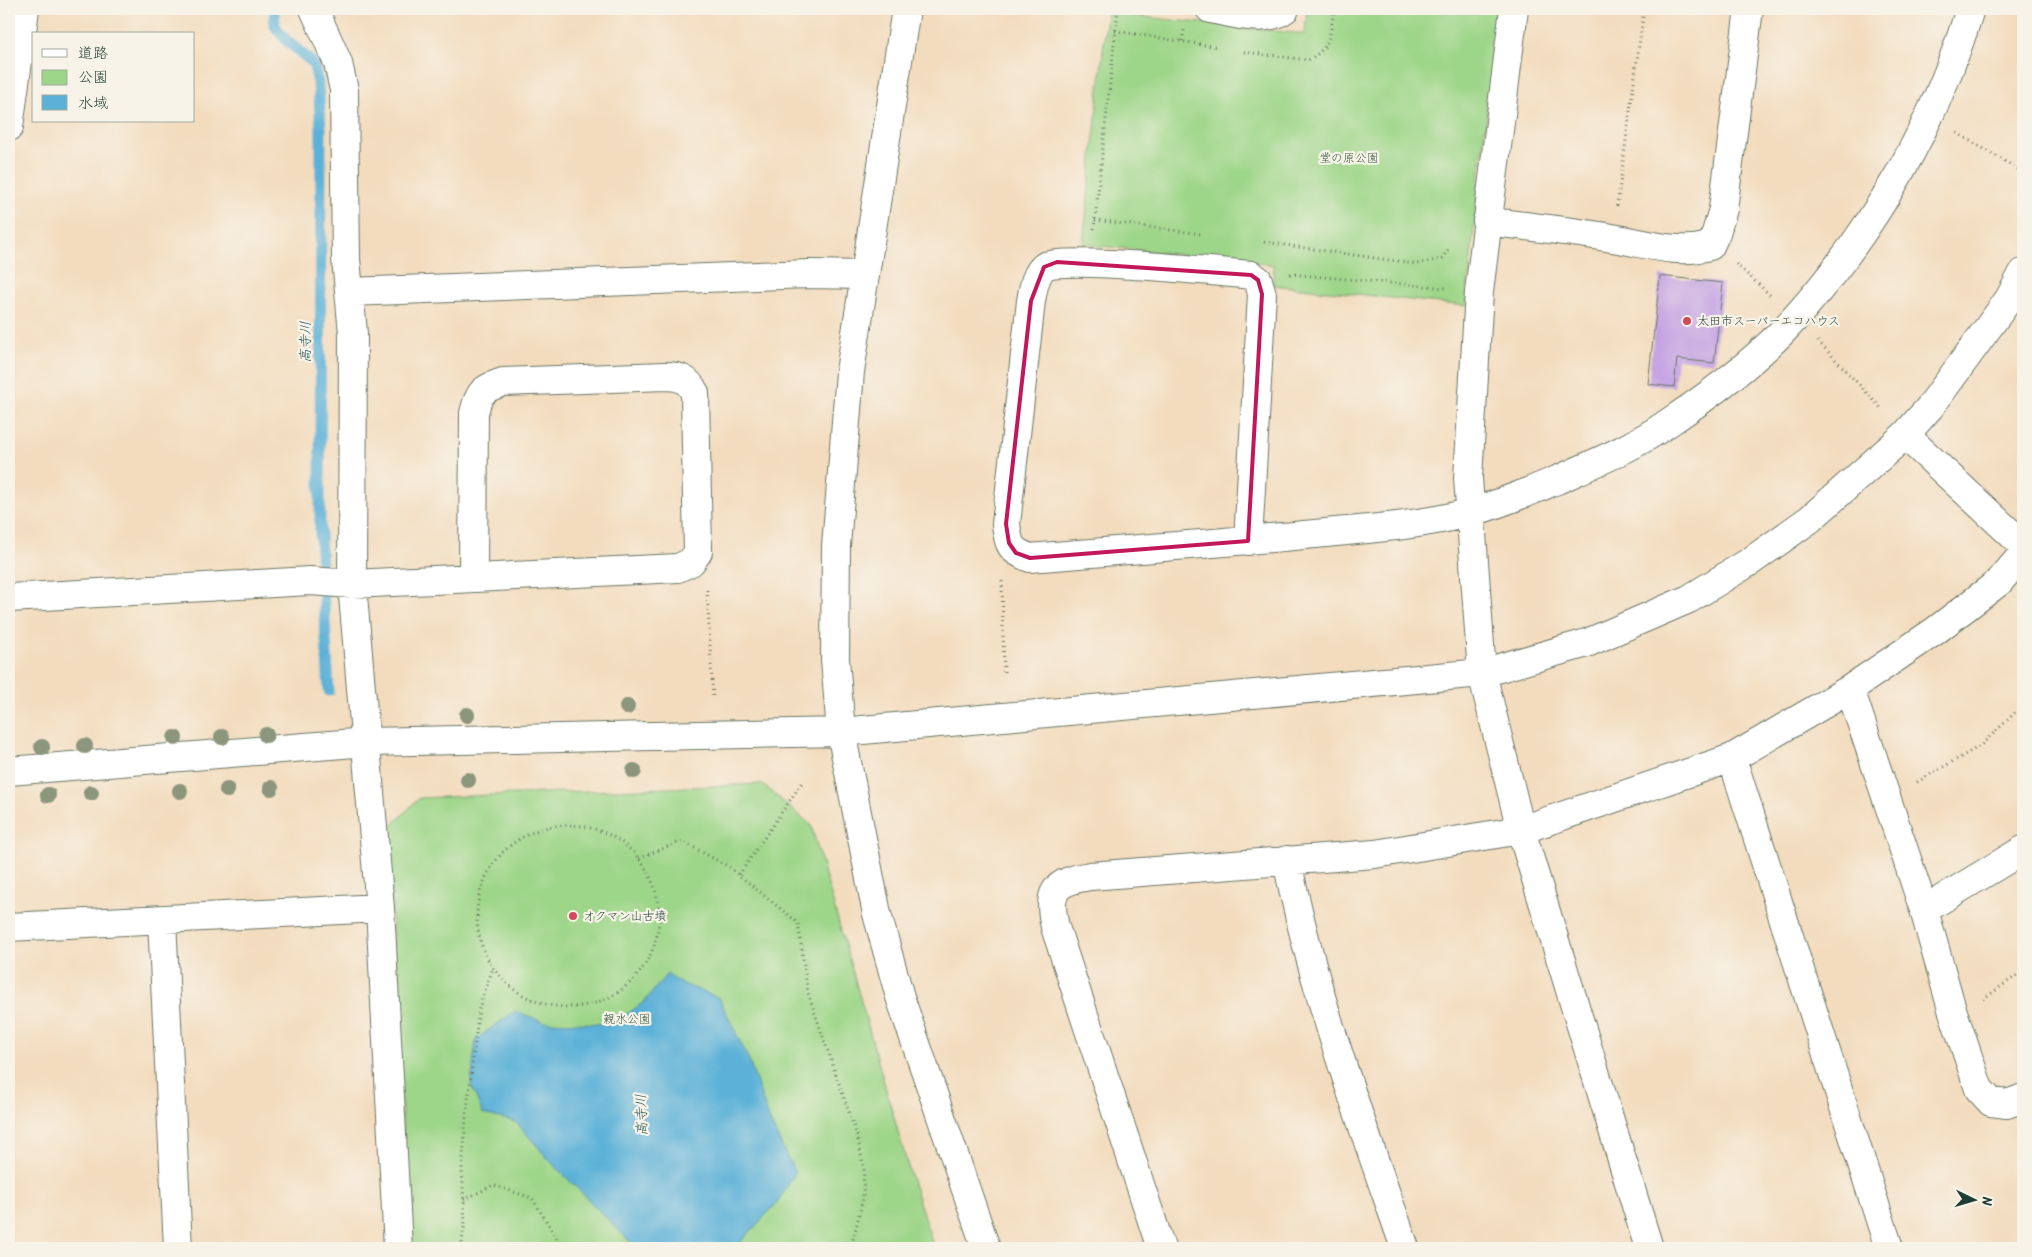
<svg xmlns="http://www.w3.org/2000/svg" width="2032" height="1257" font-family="Kalam,'Klee One',sans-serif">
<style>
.green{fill:#9ed689;stroke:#5e8a5e}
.water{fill:#5cb1d8;stroke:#3e7786}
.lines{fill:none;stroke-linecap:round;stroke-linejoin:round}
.stream{stroke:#5cb1d8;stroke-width:11}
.building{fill:#bf9be2}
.minor-casing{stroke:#697564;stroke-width:30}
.tertiary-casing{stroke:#697564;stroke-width:30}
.path{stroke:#697564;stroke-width:3;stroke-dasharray:1 4;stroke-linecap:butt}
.minor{stroke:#fff;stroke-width:28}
.tertiary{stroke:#fff;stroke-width:28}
.tree{fill:#8c967b}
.marked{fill:none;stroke:#c2185b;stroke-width:4;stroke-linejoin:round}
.poi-dot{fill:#d1495b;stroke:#f7f3e8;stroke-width:2}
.labels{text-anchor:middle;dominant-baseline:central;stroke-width:4.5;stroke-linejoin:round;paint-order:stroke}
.park-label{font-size:12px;fill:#385c45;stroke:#f7f3e8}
.poi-label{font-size:12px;fill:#1f3d34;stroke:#f7f3e8;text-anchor:start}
.water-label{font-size:14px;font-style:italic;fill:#2e5a5d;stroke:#f7f3e8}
</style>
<rect width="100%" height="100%" fill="#f7f3e8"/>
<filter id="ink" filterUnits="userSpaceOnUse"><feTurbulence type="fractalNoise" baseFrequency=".02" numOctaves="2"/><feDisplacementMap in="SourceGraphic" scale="10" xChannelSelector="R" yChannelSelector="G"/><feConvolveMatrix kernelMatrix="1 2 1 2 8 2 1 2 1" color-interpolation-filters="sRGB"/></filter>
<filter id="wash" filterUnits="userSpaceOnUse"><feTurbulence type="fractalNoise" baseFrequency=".0096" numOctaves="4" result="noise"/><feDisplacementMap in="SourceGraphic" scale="20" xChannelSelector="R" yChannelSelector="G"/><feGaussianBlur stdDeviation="1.12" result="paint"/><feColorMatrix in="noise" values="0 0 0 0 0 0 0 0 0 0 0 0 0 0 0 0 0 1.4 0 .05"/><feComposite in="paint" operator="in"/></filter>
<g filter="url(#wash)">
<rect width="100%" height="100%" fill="#f3dcbe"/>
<!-- green -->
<path class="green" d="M 1307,9 L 1500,9 L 1479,178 L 1466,306 L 1273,285 L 1274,265 L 1083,244 L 1107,13 L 1305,34 Z
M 762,784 L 811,825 L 911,1177 L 934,1248 L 409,1248 L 387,831 L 419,798 Z"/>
<!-- water -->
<path class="water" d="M 667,974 L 676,981 L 719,998 L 748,1058 L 771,1124 L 795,1173 L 778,1202 L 735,1248 L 636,1248 L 551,1162 L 516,1122 L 483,1114 L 471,1085 L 476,1039 L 515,1011 L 544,1022 L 613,1024 L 644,1002 Z"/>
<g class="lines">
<!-- stream -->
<path class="stream" d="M 274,9 L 275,26 L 286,40 L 313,63 L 318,83 L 321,128 L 320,534 L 329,691"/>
</g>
<g id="blocks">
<!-- building -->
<path class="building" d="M 1660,276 L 1723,283 L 1714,363 L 1677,359 L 1674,387 L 1648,384 Z"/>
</g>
</g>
<g filter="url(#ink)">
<use href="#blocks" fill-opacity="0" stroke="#697564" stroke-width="1"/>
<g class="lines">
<!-- minor casing -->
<g class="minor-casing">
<path id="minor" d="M 314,9 L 338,63 L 344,90 L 346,259 L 353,333 L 352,584 L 380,908 L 398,1248
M 1210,9 C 1232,13 1266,24 1285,9
M 1514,9 L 1479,292 L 1468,478 L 1482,673 L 1521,830 L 1649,1248
M 9,127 L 25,9
M 1487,221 C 1528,227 1571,231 1612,238 C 1646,243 1675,255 1710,246 L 1716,233 L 1723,209 L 1749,9
M 350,292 L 809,274 L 865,275
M 1905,435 L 2023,545
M 1248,541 L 1262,294 L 1258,280 L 1251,275 C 1221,272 1061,256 1045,266 C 1035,273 1033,290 1031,301 L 1006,524 C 1009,545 1009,550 1030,558 C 1125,550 1220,543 1315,534 C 1366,529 1418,526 1468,513 C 1498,505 1528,492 1557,480 C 1595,463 1634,447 1668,423 C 1713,393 1760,358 1796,317 C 1875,228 1936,123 1970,9
M 9,598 L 310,581 L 352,584 L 678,568 L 691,562 L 698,552 L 695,393 C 688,379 680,376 665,376 L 503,382 C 483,389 479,391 474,413 L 473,577
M 1850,689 L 1924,910 L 1952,1009 L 1979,1089 L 1991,1102 L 2007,1104 L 2023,1098
M 1732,758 L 1889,1248
M 1287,860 C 1313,992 1361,1121 1405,1248
M 1924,910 L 2023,850
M 162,920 L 178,1248
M 9,927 L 380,908
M 1161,1248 L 1055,927 C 1047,891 1054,882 1090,876 L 1375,854 L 1521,830 L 1732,758 L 1850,689 L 1935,631 L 1999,582 L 2023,554"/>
</g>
<!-- tertiary casing -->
<g class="tertiary-casing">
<path id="tertiary" d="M 906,9 L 850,372 L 836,546 L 835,659 L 841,732 L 877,914 L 900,997 L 986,1248
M 9,771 L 367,742 L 841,732 L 1482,673 L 1587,643 L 1689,599 L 1751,561 L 1810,519 L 1905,435 L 1930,407 L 2009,299 L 2023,273"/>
</g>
<!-- path -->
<path class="path" d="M 1115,31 L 1218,47
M 1182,41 L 1184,30
M 1244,52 L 1308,60 C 1332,47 1330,34 1334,9
M 1957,133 L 2023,172
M 1617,206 L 1644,9
M 1095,220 L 1201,234
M 1094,229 L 1118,9
M 1264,242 L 1416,264 L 1442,259 L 1449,248
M 1736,264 L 1770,295
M 1290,274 L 1446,288
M 1818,341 L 1882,409
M 1002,581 L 1004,675
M 707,590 L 713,699
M 1917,782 L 1980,746 L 2023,705
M477 916a91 91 0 1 1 182 0a91 91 0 1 1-182 0Z
M 639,858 L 682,841 L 729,867 L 798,923 L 808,993 L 857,1136 L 864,1168 L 863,1199 L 851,1248
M 739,875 L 803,781
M 1983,999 L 2023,971
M 464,1200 L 493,1185 L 532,1198 L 563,1248
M 461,1248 L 465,1221 L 462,1170 L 466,1118 L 479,1008 L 493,968"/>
<!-- minor -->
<use href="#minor" class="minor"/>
<!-- tertiary -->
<use href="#tertiary" class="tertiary"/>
</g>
<!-- trees -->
<g class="tree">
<circle cx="627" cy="707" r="8"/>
<circle cx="467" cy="715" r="8"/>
<circle cx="266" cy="735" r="8"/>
<circle cx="222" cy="737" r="8"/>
<circle cx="175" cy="738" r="8"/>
<circle cx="85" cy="746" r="8"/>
<circle cx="42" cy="747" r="8"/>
<circle cx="634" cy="771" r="8"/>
<circle cx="468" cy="780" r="8"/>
<circle cx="271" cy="788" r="8"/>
<circle cx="227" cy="790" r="8"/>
<circle cx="180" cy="791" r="8"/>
<circle cx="91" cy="793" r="8"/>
<circle cx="48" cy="795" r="8"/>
</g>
</g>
<!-- marked area -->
<path class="marked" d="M 1057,262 L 1251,275 L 1258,280 L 1262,294 L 1248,541 L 1030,558 L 1016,553 L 1009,543 L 1006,524 L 1031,301 L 1044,267 Z"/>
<!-- markers -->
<g class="poi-dot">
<circle cx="1687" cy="321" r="5"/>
<circle cx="573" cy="916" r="5"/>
</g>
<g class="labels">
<!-- park labels -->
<g class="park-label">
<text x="1349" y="158">堂の原公園</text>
<text x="627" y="1019">親水公園</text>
</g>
<!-- poi labels -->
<g class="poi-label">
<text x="1697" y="321">太田市スーパーエコハウス</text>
<text x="583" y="916">オクマン山古墳</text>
</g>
<!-- water labels -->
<g class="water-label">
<text transform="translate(306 342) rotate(-90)">高寺川</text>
<text transform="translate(642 1115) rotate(-92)">高寺川</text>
</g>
</g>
<!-- margin -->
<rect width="2032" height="1257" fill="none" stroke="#f7f3e8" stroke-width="30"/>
<!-- legend -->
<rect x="32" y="32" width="162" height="90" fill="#f7f3e8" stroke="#a1aaa0"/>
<rect x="42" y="49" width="25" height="8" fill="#ffffff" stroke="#a1aaa0"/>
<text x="78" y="58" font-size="15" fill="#1f3d34">道路</text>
<rect x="42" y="70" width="25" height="15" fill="#9ed689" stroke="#a1aaa0"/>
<text x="78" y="82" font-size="15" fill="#1f3d34">公園</text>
<rect x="42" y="95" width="25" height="15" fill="#5cb1d8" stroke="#a1aaa0"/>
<text x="78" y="108" font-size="15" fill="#1f3d34">水域</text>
<!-- north arrow -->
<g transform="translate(1974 1200) rotate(95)" stroke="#f7f3e8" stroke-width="4" paint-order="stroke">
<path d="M0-4L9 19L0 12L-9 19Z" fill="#1f3d34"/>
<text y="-8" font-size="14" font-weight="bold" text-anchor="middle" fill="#1f3d34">N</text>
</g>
</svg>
